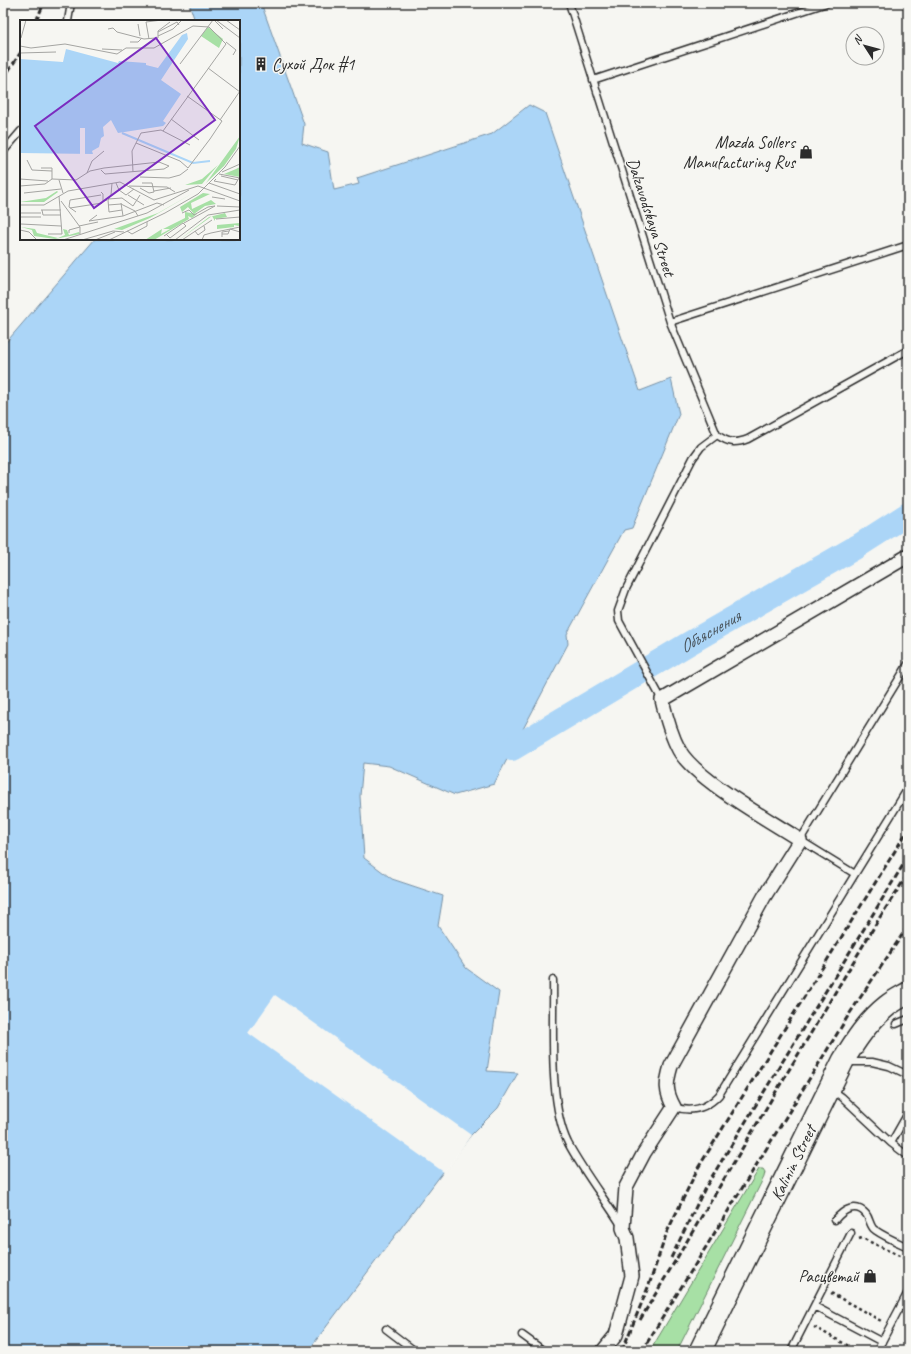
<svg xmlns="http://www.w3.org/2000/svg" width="911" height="1354" font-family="Caveat,sans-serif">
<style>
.green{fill:#a7e0a5;stroke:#698668}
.water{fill:#abd5f7;stroke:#7891a5}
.pier{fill:#f6f6f2}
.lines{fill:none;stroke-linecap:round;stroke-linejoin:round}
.river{stroke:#abd5f7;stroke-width:24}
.lane-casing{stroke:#2b2b2b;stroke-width:9}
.street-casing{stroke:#2b2b2b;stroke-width:16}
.primary-casing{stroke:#2b2b2b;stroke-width:24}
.path{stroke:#2b2b2b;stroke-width:2.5;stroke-dasharray:3 3;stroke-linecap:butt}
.lane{stroke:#f6f6f2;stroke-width:6}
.street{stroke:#f6f6f2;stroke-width:13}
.primary{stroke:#f6f6f2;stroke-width:21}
.rail{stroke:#2b2b2b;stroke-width:3;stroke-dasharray:6 3;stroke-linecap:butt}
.labels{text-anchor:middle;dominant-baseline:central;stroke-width:3;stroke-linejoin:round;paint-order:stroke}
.poi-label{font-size:17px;fill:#2b2b2b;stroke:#f6f6f2;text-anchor:end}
.street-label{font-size:17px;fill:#2b2b2b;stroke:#f6f6f2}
.water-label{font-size:18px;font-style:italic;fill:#4b565e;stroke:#f6f6f2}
.inset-river{fill:none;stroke:#abd5f7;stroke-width:2}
.inset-road{fill:none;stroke:#a5a5a2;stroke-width:1}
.view{fill:#7b2cbf;fill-opacity:0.15;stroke:#7b2cbf;stroke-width:2}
.inset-edge{fill:none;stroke:#2b2b2b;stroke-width:2}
</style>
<rect width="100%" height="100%" fill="#f6f6f2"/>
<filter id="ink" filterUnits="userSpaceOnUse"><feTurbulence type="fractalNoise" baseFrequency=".025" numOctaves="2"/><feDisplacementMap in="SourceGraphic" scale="8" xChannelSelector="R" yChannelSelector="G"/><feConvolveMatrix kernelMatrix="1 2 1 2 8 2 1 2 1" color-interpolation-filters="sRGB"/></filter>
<g filter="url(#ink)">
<!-- green -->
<path class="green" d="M 759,1169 L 763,1169 L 765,1172 L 764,1177 L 677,1351 L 650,1351 Z"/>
<!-- water -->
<path class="water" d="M 189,3 L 261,3 L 304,124 L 302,143 L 328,152 L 334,190 L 359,184 L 357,178 L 492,134 L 529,105 L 545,113 L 640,391 L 671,379 L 679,414 L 632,528 L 624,530 L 567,634 L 568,644 L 494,784 L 455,795 L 389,766 L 363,763 L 360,796 L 364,858 L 392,879 L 443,896 L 438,926 L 466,968 L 499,992 L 487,1071 L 518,1073 L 498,1108 L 471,1135 L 308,1351 L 3,1351 L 3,346 L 95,239 L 239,239 L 239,21 L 195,21 Z"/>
<!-- pier -->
<path class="pier" d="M 275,995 L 471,1135 L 445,1173 L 248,1033 Z"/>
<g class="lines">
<!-- river -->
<path class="river" id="s1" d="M 512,749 L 688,644 L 858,546 L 908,514"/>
<!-- lane casing -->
<g class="lane-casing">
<path id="lane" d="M 569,3 L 670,322 L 717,435
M 68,21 L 71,3
M 593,80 L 827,3
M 3,152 L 21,131
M 670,322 L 908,245
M 717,435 C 729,443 735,444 748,439 L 908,350
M 662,700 L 619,621 L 618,611 L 626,589 L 693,458 L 701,447 L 717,435
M 855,874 L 800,840 L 908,664
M 553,980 C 554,1025 548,1103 568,1143 C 583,1171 604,1198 621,1225
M 896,1024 L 908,1019
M 847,1062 L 872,1062 L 889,1066 L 908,1075
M 832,1090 L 842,1097 L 891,1143 L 908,1156
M 674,1107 C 692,1113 706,1109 719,1095 L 908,788
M 891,1143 L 908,1113
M 835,1220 C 843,1210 856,1202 866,1214 C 870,1219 870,1227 875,1230 C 885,1237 897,1242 908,1247
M 814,1306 L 882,1342
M 386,1329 L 415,1351
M 522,1335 L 544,1351
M 791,1351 L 851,1233
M 877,1351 L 908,1292"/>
</g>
<!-- street casing -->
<g class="street-casing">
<path id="street" d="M 603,1351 L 616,1335 L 632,1276 L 627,1238 L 623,1228 L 626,1187 L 644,1153 L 674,1107 C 665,1091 666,1083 671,1066 L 764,897 L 800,840 C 769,820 695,779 679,750 C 671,735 666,717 662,700 L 908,556"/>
</g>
<!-- primary casing -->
<g class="primary-casing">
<g id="primary">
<path id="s2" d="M 700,1351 L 843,1061 C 855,1041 868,1021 887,1006 C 893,1001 901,997 908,993"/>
</g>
</g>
<!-- path -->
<path class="path" d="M 859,1239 L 862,1238 L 908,1260
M 831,1293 L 883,1322
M 814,1327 L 858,1351"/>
<!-- lane -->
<use href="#lane" class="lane"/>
<!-- street -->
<use href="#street" class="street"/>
<!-- primary -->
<use href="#primary" class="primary"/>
<!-- rail -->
<path class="rail" d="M 36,21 L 44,3
M 3,79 L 21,52
M 671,1258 L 705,1188 L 908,857
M 640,1320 L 880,917 L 908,874
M 622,1351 L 649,1285 L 667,1232 L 698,1168 L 908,830
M 642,1351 L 848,1016 L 908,926"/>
</g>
</g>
<!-- icons -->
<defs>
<g id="building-bare" transform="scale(1.08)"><path d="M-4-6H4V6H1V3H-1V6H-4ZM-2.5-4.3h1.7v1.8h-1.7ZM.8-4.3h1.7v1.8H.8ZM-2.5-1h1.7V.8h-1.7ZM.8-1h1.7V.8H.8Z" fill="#2b2b2b" stroke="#f6f6f2" stroke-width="2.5" paint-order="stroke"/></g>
<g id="shop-bare" transform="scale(1.08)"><path d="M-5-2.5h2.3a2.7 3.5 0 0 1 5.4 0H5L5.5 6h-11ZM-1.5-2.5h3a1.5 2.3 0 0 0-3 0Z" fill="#2b2b2b" stroke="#f6f6f2" stroke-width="2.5" paint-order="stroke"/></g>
</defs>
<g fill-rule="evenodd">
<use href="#building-bare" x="261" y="64"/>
<use href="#shop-bare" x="806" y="152"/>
<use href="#shop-bare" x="870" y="1276"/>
</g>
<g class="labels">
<!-- poi labels -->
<g class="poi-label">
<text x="272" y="64" text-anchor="start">Сухой Док #1</text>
<text x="795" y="142">Mazda Sollers<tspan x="795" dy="20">Manufacturing Rus</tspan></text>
<text x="859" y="1276">Расцветай</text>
</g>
<!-- street labels -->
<g class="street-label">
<text transform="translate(651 217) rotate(72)">Dalzavodskaya Street</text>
<text stroke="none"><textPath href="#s2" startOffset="210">Kalinin Street</textPath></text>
</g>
<!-- water labels -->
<g class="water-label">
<text stroke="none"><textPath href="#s1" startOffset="230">Объяснения</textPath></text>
</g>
</g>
<!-- overview -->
<g transform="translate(20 20)">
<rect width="220" height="220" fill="#f6f6f2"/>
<path d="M 188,7 L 203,19 L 199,28 L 181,16 ZM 220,116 L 216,129 L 204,146 L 186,163 ZM 198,145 L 182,164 L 165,165 L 182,159 ZM 220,147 L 220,157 L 204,154 L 216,149 ZM 37,171 L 38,172 L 24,182 L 0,182 L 26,178 ZM 175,172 L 130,198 L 102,210 L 94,209 L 138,193 ZM 183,173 L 190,174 L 171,183 L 172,189 L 191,180 L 196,184 L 185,186 L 174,194 L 168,187 L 162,192 L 160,187 ZM 165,192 L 177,194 L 172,198 L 168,196 L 169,199 L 134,220 L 125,220 L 142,209 L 141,214 L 150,209 L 143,209 L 165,198 ZM 205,193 L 207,197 L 195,199 L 195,201 L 192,196 L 159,220 L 189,197 ZM 220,203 L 219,206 L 214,205 L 214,207 L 197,209 L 197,205 ZM 1,207 L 15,209 L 17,213 L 38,218 L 45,215 L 43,209 L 47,210 L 49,215 L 59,212 L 60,214 L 35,219 L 14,216 L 12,210 Z" fill="#a7e0a5"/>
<path d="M 167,13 L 168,19 L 141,60 L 161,74 L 143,101 L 146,103 L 143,106 L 98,113 L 91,100 L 83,107 L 84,116 L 81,118 L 79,127 L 72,131 L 73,134 L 0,133 L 0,39 L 43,42 L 46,29 L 98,43 L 99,41 L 126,43 L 126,45 L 138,48 L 162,15 Z" fill="#abd5f7"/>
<path d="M 60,108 L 65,108 L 65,134 L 60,134 Z" fill="#f6f6f2"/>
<path class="inset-river" d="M 102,113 L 173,143 L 190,141"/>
<path class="inset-road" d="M 194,0 L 203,9M 196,0 L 220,18M 206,0 L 220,10M 118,4 L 120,16M 88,9 L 93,8 L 97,12 L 124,19 L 135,18 L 138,18 L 138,11 L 150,2M 138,12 L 157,2 L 159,5M 138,16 L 153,9 L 162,0M 1,18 L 6,0M 129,19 L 126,2 L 142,0M 110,22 L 118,22 L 122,18M 206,22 L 216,30 L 213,35M 0,26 L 11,28 L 45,24 L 97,34 L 106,28 L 134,28 L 173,6 L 189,7 L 206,24 L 143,111M 82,29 L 102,30M 0,33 L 36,32M 160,44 L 193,0M 188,48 L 220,72M 151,99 L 179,120M 200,100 L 220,71M 116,123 L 121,113 L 141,110 L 170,125M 7,140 L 12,150 L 32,151M 21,148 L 32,148 L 32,159M 113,152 L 112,131 L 116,123 L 160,141 L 168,148 L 190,119 L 202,101 L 167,76M 202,152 L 220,144M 67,153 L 72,141 L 84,131M 199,154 L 220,158M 201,156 L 218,160M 120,157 L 149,158 L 160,155 L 168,149M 0,159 L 28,161M 196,159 L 194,161 L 215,165 L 219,158M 39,160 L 43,173M 96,163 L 99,170 L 106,175 L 114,169M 189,163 L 220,174M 0,166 L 25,164 L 32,159 L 56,160 L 70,151 L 84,148 L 139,142 L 149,146 L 144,149 L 85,154 L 81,150M 109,166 L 147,167 L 155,172M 120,168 L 129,173 L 134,172 L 132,163 L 122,163M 134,171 L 151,168M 81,172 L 83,174 L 83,181 L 87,180M 4,173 L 41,169M 91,175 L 88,180 L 89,192 L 102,190M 91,175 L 92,163M 108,175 L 124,185M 192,177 L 205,179M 88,179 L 102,178 L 113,186 L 120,175M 41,181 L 60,207 L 60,214M 101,183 L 103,196M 0,185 L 24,185 L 48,171 L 100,162 L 134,180 L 178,166 L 220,181M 88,185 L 101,184 L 115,191 L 118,196M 197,186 L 220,187M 50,188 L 82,183M 21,190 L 41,190M 22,190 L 23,195 L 41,195M 56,192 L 49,187 L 50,180 L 81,175M 0,193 L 21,193M 162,193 L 169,190 L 174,195 L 188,187 L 195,186 L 164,203M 77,195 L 69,201 L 103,196 L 137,183 L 144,185M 0,197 L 21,197M 196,199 L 220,197M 1,204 L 41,206M 59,206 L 78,202M 0,210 L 9,212 L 17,220M 107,211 L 112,214 L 127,206 L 127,202M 175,211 L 178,215 L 185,210 L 184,206M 49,213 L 49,210 L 60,207M 28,214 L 42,214 L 39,176M 202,214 L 208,214 L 210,209 L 220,212M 144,216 L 163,203 L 166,206 L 150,218 L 146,214M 202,217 L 202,212 L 209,211M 43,220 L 127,193 L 169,170M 62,220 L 93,211 L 104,212M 75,220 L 95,212M 89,220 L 145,193 L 178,174 L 205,147 L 220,126M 155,220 L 188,195 L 220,190M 162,220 L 192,200M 182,220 L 184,215 L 191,213 L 220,207"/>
<path class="view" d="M 136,18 L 195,100 L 74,188 L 15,106 Z"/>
<rect width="220" height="220" class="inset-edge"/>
</g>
<!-- margin -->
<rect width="911" height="1354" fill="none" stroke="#f6f6f2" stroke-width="16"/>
<rect x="8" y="8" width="895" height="1338" fill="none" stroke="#2b2b2b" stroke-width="1.5" filter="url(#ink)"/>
<!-- north arrow -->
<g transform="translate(865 46) rotate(306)"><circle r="19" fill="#f6f6f2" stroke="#a5a5a2"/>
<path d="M0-3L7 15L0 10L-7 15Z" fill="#2b2b2b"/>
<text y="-6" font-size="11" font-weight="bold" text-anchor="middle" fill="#2b2b2b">N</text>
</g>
</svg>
